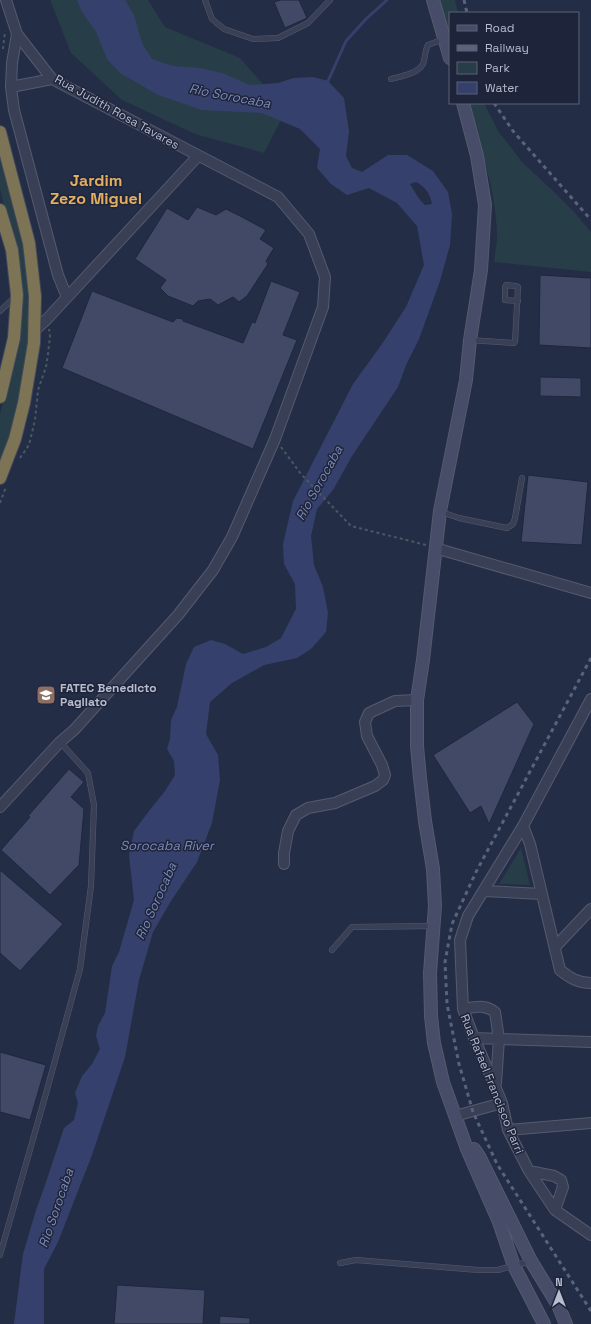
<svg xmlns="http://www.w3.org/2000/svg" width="591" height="1324" font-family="'Space Grotesk',sans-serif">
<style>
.green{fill:#273d47}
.water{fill:#35416c;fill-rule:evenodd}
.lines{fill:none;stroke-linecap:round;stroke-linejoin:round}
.stream{stroke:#35416c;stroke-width:3}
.building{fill:#414966;stroke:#20263c}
.lane-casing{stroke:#555a6f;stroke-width:6}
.street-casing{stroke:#555a6f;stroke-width:12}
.secondary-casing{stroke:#555a6f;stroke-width:14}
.highway-casing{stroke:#41475c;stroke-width:14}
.path{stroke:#455a62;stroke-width:2;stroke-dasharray:3 3;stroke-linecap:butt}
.lane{stroke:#394055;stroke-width:5}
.street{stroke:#394055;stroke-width:10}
.secondary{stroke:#474d68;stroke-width:12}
.highway{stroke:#7c7455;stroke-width:12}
.rail{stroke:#5b637c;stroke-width:3;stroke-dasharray:4 4;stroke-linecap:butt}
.labels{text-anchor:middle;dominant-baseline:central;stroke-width:3;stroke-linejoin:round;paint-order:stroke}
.street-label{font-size:12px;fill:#b7bcce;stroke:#1e243a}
.poi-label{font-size:12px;font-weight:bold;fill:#b7bcce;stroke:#1e243a;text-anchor:start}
.water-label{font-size:13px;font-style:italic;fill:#7c8ab8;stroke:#1e243a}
.district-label{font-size:16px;font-weight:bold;fill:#e1af5f;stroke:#1e243a}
</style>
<rect width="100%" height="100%" fill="#242d46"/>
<!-- green -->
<path class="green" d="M 50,0 L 148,0 L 165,27 L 240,58 L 277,100 L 281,120 L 264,153 L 195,134 L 122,100 L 71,53 Z
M 437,0 L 455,0 L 458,13 L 450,13 L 450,44 Z
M 467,103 L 484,103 L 498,131 L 523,163 L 551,189 L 575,213 L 591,232 L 591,272 L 494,262 C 495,253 497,244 497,235 C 496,189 480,146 467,103 Z
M 0,150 L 24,242 L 29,278 L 29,333 L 20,402 L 9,438 L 0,463 L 0,414 L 18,347 L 22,307 L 15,247 L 0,190 Z
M 521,848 L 530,885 L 499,884 Z"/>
<!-- water -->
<path class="water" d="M 77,0 L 125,0 L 134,15 L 142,43 L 152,59 L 173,66 L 201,68 L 225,74 L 249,85 L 278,83 L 294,78 L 313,77 L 328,81 L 344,98 L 349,131 L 346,156 L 352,168 L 362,172 L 388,155 L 407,155 L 433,171 L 448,192 L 452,214 L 450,245 L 440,281 L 419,339 L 406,365 L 398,387 L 352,456 L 333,490 L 317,509 L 311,536 L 314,565 L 323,587 L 328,613 L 326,632 L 311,649 L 297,658 L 264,665 L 232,683 L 210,702 L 206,734 L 218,755 L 220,780 L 212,823 L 197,862 L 171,901 L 153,932 L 139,980 L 125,1057 L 92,1155 L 58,1242 L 44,1269 L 44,1324 L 14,1324 L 23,1254 L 36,1210 L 44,1188 L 64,1128 L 74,1120 L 78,1103 L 75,1093 L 82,1076 L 92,1064 L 100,1049 L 96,1036 L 98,1026 L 105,1013 L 112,966 L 119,952 L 134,900 L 129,855 L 134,831 L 149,811 L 165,791 L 175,775 L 174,761 L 167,749 L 170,739 L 171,720 L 177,707 L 186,664 L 194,647 L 211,640 L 225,644 L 243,654 L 266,647 L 281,638 L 296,609 L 295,584 L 284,564 L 283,544 L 293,501 L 353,384 L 382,344 L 406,307 L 424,265 L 417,226 L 397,203 L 369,188 L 347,195 L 331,184 L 317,168 L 320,149 L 300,129 L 262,113 L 202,110 L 158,95 L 127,77 L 121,74 L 107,59 L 96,32 L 82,12 ZM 416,182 C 426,187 430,194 432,204 L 425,205 C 418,199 415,192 410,184 Z"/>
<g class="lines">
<!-- stream -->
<path class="stream" d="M 325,84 L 328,81 L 346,41 L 366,19 L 387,0"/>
</g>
<!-- building -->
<path class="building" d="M 281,0 L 299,0 L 307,18 L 285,28 L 274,2 Z
M 197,207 L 216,215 L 226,209 L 242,217 L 266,230 L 260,239 L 274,248 L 266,261 L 268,264 L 247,296 L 239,302 L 233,297 L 218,305 L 210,299 L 198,301 L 193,306 L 168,296 L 160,288 L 166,280 L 135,259 L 167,208 L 188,220 Z
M 540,275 L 591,278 L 591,348 L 539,345 Z
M 271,281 L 300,292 L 283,335 L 297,340 L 253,449 L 62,368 L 92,291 L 173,322 L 177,318 L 183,319 L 183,321 L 243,343 L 252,322 L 255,323 Z
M 540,377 L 581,378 L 581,397 L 540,396 Z
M 528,475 L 588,482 L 582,545 L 521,542 Z
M 517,702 L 534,724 L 489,824 L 481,806 L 470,813 L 433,755 Z
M 69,769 L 84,782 L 71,797 L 84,809 L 79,865 L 50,895 L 1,850 L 30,817 L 28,816 Z
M 0,870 L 63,924 L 20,971 L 0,953 Z
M 0,1052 L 46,1065 L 30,1120 L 0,1112 Z
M 117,1285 L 205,1290 L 203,1324 L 114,1324 Z
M 220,1316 L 250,1318 L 250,1324 L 219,1324 Z"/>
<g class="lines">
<!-- lane casing -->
<g class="lane-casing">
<path id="lane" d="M 205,0 L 212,19 L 224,29 L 253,39 L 278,38 L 308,23 L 330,0
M 391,79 C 402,76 417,74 423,64 C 425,59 425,50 428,45 L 444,39
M 0,311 L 15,297
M 470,340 L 514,343 L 515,342 L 518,287 L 516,286 L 506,285 L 505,287 L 505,300 L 518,301
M 441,512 L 459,518 L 507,528 L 513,524 L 515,518 L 522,478
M 332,950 L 352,927 L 433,926
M 0,1255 L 45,1097 L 80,969 L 91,886 L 94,805 L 88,773 L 60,742
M 340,1263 L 356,1260 L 478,1270 L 498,1270 L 531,1261"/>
</g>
<!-- street casing -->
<g class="street-casing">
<path id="street" d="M 17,34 L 12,63 L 11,87 L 14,110 L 58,275 L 67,297
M 11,87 L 52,79
M 34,331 L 47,319 L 198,156
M 435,548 L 591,593
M 591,699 L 523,826 L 468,916 L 460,940 L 463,1009 L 474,1038 L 495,1086 L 502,1103 L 508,1130 L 529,1171 L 555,1210 L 591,1235
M 0,807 L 60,742 L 74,730 L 178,615 L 213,570 L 232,537 L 275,439 L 323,307 L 325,277 L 309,234 L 278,197 L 52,79 L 17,34 L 6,0
M 523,826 L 530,844 L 560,970 C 570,978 578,983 591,983
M 284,864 L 284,853 L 288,831 L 296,815 L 308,808 L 335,803 L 375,786 L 383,780 L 385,775 L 382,765 L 367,736 L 365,722 L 369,713 L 395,701 L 417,700
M 484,891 L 542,894
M 555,947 L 591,909
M 463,1009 C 475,1007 484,1004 495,1012 L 499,1039 L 496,1083
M 474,1038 L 591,1042
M 455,1116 L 502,1103
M 508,1130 L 591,1123
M 529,1171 L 554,1176 L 561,1180 L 563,1187 L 555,1210"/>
</g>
<!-- secondary casing -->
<g class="secondary-casing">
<path id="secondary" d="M 433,0 L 450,58
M 463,103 L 477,156 L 485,205 L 481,270 L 470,340 L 466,380 L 440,511 L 423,660 L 417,700 L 417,746 L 420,778 L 425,821 L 433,869 L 435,906 L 430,973 L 431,1016 L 434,1043 L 443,1082 L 467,1149 L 499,1222 L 514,1266 L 544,1324
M 474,1149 L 480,1158 L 531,1261 L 558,1305 L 566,1324"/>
</g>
<!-- highway casing -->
<g class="highway-casing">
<path id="highway" d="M 0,132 L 29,243 L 35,296 L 34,343 L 24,403 L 15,439 L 0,478
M 0,210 L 12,250 L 17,295 L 14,338 L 0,397"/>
</g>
<!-- path -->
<path class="path" d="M 3,49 L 5,31
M 281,447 L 301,474 L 351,526 L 426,545
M 20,458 L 29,445 L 35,420 L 38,390 L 46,367 L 48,354 L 50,336 L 49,329
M 0,503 L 6,487"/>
<!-- lane -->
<use href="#lane" class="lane"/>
<!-- street -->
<use href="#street" class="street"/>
<!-- secondary -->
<use href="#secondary" class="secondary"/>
<!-- highway -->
<use href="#highway" class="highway"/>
<!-- rail -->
<path class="rail" d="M 464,0 L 467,13
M 494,103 L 513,131 L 591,220
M 591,658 L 476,872 L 452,924 L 445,962 L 447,1004 L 459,1064 L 473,1112 L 497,1164 L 591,1311"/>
</g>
<!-- icons -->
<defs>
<g id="university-square" transform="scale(1)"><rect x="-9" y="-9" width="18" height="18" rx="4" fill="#8d6e63" stroke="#1e243a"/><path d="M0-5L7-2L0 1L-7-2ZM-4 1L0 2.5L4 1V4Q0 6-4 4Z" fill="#fff"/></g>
</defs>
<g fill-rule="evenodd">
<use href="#university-square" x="46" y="695"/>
</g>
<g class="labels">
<!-- street labels -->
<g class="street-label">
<text transform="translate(117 112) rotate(29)">Rua Judith Rosa Tavares</text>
<text transform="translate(492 1084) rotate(68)">Rua Rafael Francisco Parri</text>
</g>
<!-- poi labels -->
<g class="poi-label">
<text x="60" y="688">FATEC Benedicto<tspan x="60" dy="14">Pagliato</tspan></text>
</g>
<!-- water labels -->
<g class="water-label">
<text transform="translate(230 96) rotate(11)">Rio Sorocaba</text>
<text transform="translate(319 483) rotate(-61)">Rio Sorocaba</text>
<text x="167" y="845">Sorocaba River</text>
<text transform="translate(156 901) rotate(-66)">Rio Sorocaba</text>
<text transform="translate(56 1208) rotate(-71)">Rio Sorocaba</text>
</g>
<!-- district labels -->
<g class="district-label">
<text x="96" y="180">Jardim<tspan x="96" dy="18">Zezo Miguel</tspan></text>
</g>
</g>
<!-- legend -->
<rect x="449" y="12" width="130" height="92" fill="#1e243a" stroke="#5b6175"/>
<rect x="457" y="25" width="20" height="6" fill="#474d68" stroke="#5b6175"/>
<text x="485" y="32" font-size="12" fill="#b7bcce">Road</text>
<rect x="457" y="45" width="20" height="6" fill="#5b637c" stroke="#5b6175"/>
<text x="485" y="52" font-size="12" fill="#b7bcce">Railway</text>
<rect x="457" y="62" width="20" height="12" fill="#273d47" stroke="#5b6175"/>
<text x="485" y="72" font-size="12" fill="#b7bcce">Park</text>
<rect x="457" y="82" width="20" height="12" fill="#35416c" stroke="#5b6175"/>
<text x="485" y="92" font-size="12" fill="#b7bcce">Water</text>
<!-- north arrow -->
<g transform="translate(559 1292)" stroke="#1e243a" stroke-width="3" paint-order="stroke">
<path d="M0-3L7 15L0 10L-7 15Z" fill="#b7bcce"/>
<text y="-6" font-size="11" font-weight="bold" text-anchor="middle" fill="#b7bcce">N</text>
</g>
</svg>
